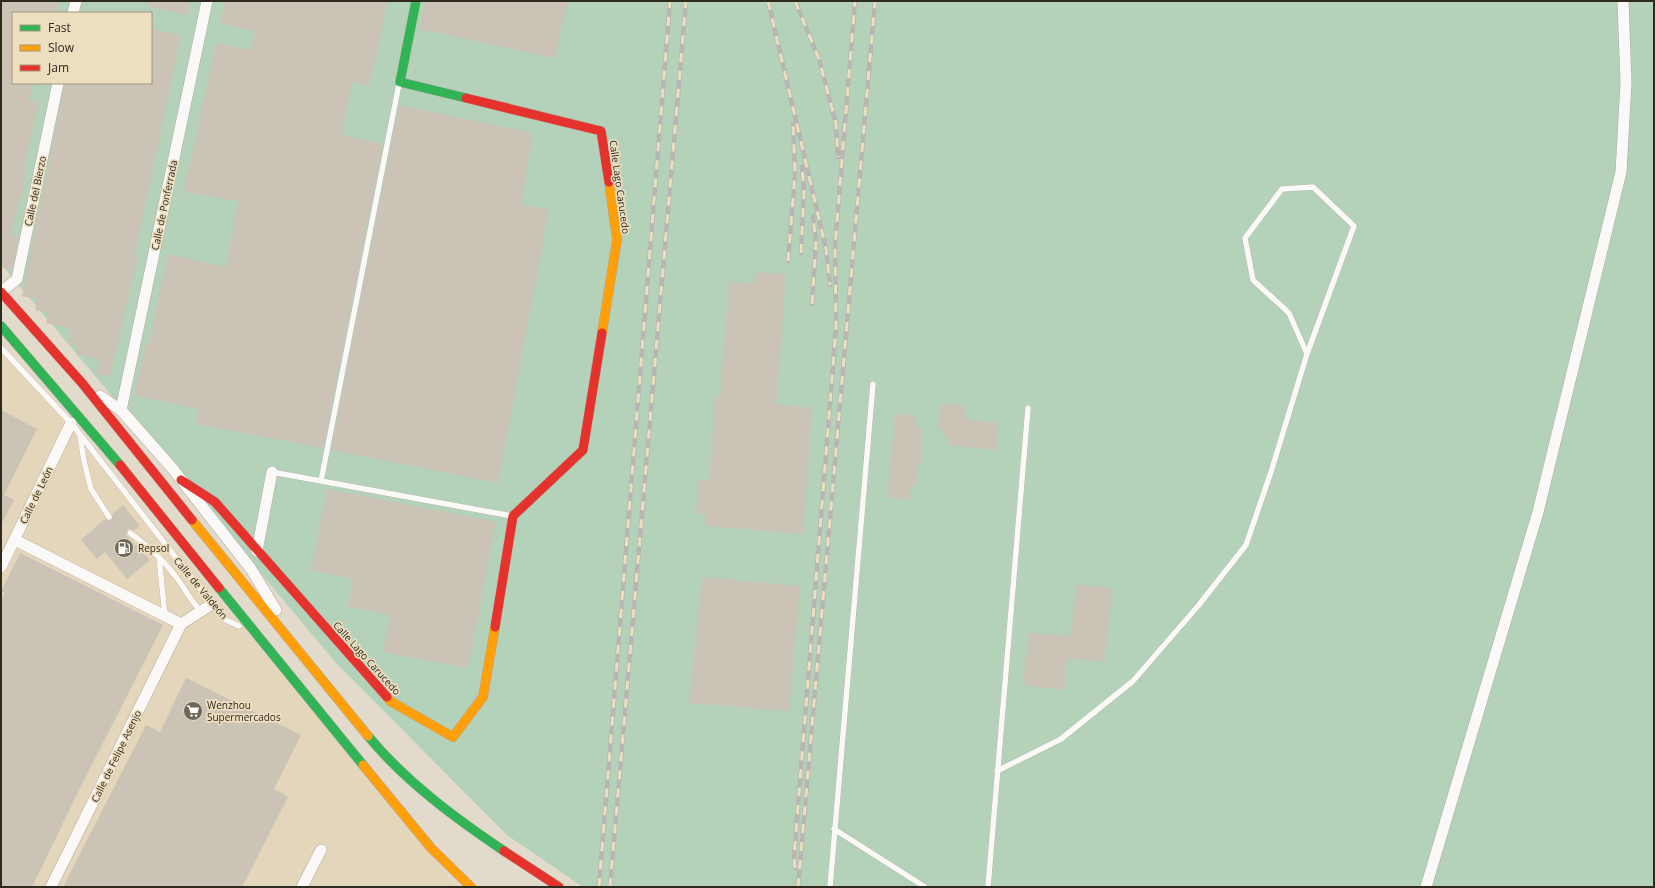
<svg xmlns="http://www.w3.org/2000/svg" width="1655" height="888" font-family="'Open Sans',sans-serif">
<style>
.built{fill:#e3d6ba}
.green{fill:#b4d1ba;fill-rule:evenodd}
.building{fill:#cac3b6}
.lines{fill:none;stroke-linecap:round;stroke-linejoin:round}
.lane-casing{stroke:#b0aa9d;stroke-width:6}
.street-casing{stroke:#b0aa9d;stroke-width:12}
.fast-casing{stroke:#b0aa9d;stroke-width:10}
.slow-casing{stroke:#b0aa9d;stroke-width:10}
.jam-casing{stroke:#b0aa9d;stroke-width:10}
.lane{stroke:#fbf9f7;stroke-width:5.5}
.street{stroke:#fbf9f7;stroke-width:11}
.fast{stroke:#30b455;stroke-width:9}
.slow{stroke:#ff9f0a;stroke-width:9}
.jam{stroke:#e5322d;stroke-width:9}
.rail-casing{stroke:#b8b6b2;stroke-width:4.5}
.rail{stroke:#eddec0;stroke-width:3;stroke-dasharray:9;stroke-linecap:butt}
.labels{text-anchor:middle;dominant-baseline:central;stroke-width:3.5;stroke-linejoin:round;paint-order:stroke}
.street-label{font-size:10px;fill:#2f2a1e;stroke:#eddec0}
.poi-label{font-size:10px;fill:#2f2a1e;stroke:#eddec0;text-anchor:start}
</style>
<rect width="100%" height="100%" fill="#e2daca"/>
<!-- built -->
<path class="built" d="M 1,343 L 317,715 L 456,887 L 1,887 Z"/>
<!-- green -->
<path class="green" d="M 1,1 L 1654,1 L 1654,887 L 583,887 L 507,835 L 337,664 L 1,264 ZM 13,13 L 151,13 L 151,83 L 13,83 Z"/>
<!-- building -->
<path class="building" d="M 1,1 L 60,1 L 58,13 L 13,13 L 13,83 L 33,83 L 29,100 L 39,102 L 28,150 L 24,174 L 26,174 L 11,234 L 19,236 L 12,270 L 1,267 Z
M 147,1 L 190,1 L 187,15 L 146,6 Z
M 225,1 L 388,1 L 369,86 L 352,82 L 342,135 L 383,144 L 323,448 L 196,424 L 198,409 L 134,395 L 146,343 L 149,344 L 168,254 L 226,267 L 238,201 L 184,192 L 216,43 L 251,50 L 255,31 L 220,23 Z
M 425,1 L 568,1 L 555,58 L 420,29 Z
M 151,29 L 181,35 L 135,254 L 138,255 L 110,377 L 96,374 L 100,359 L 76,354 L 78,346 L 68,344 L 71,328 L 46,323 L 49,313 L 35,310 L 37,299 L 22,296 L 65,83 L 151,83 Z
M 399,105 L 533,133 L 521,204 L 549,210 L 498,483 L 331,450 Z
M 755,272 L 786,274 L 776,404 L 812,408 L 803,534 L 705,526 L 706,515 L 696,514 L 699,480 L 709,480 L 715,398 L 720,398 L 729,282 L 754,284 Z
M 941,403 L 965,405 L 965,419 L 998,423 L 996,450 L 950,445 L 950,440 L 943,435 L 941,429 L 938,429 Z
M 1,410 L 37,429 L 4,495 L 14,500 L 1,525 Z
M 895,414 L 916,415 L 915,427 L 921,428 L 921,465 L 917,465 L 916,486 L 910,486 L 909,500 L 887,498 Z
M 327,489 L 496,522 L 468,668 L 383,652 L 390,615 L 348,607 L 353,579 L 311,570 Z
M 123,505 L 140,526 L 134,530 L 128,529 L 126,535 L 150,560 L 127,579 L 105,552 L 97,559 L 81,540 L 105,519 L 112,520 L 112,514 Z
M 20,553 L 163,625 L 79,790 L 32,887 L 1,887 L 1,601 L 5,593 L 1,591 Z
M 702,577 L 800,586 L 789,711 L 689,703 Z
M 1076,585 L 1112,588 L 1105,662 L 1067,658 L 1064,690 L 1023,685 L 1029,633 L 1071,636 Z
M 186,678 L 301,735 L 274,789 L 288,797 L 242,887 L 63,887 L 146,725 L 160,732 Z"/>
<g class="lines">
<!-- lane casing -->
<g class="lane-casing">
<path id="lane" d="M 1,348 L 71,423 L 212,604 L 226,620 L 239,626
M 80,436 L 84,461 L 91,489 L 109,517
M 272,472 L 512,516
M 321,481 L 399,84
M 130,533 C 151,548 167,563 181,584 C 188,594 192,603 201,611
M 159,557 L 165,616
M 997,771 L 1061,739 L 1133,681 L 1198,606 L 1246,545 L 1271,472 L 1307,354 L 1354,226 L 1313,187 L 1282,189 L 1245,238 L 1253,280 L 1289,313 L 1307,354
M 834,829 L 925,887
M 830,887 L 873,384
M 988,887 L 1028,408"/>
</g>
<!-- street casing -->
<g class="street-casing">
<path id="street" d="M 73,13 L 76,1
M 1,292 L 17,279 L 58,83
M 100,396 L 121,410 L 172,468 L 251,569 L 276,610
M 121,410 L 207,1
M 15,540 L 181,624
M 257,551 L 272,472
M 1,567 L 71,423
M 51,887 L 181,624 L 212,604
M 302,887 L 321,850
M 1426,887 L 1538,512 L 1621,172 L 1626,83 L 1623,1"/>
</g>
<!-- fast casing -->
<g class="fast-casing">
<path id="fast" d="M 416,1 L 400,82 L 466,98
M 1,326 L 120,465
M 219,588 L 363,765
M 368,736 C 405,781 455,818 504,851"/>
</g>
<!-- slow casing -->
<g class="slow-casing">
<path id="slow" d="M 602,333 L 617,240 L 609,182
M 192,520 L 368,736
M 387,697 L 390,701 L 453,737 L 483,697 L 495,627
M 363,765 L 431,848 L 471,887"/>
</g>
<!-- jam casing -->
<g class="jam-casing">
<path id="jam" d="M 466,98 L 601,131 L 609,182
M 1,292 L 82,383 L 192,520
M 120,465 L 219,588
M 181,480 L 215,502 L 387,697
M 495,627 L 513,516 L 583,450 L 602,333
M 504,851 L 559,887"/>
</g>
<!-- lane -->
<use href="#lane" class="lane"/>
<!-- street -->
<use href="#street" class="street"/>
<!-- fast -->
<use href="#fast" class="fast"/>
<!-- slow -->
<use href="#slow" class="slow"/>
<!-- jam -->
<use href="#jam" class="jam"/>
<!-- rail casing -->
<g class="rail-casing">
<path id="rail" d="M 768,1 L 826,249 L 830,285
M 795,1 L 819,59 L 836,124 L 838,157
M 801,253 L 804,191 L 802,167
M 788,261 L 795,174 L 793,124
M 812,304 L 816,243 L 813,216
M 795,868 L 794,857 L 836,328 L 835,245 L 855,1
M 599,887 L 670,1
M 610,887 L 686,1
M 798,887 L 875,1"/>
</g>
<!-- rail -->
<use href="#rail" class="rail"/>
</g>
<!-- icons -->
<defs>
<g id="fuel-disc" transform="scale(1)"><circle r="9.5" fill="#6e685a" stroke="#eddec0"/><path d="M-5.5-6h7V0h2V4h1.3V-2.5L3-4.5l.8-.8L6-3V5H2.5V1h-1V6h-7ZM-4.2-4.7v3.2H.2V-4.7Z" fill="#fff"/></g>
<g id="supermarket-disc" transform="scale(1)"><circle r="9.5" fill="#6e685a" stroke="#eddec0"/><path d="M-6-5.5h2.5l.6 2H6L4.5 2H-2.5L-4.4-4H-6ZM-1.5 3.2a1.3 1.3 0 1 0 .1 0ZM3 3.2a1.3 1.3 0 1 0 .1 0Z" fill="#fff"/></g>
</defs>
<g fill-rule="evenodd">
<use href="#fuel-disc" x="124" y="548"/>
<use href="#supermarket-disc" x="193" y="711"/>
</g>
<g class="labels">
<!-- street labels -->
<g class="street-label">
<text transform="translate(620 187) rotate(82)">Calle Lago Carucedo</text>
<text transform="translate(35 191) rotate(-78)">Calle del Bierzo</text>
<text transform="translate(164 205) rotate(-78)">Calle de Ponferrada</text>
<text transform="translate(36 495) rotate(-64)">Calle de León</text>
<text transform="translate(201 588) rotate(50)">Calle de Valdeón</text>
<text transform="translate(367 658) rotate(48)">Calle Lago Carucedo</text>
<text transform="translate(116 756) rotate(-64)">Calle de Felipe Asenjo</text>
</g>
<!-- poi labels -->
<g class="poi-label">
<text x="138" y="548">Repsol</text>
<text x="207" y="705">Wenzhou<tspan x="207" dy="12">Supermercados</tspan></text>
</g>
</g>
<!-- border -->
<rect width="1655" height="888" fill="none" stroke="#2f2a1e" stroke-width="4"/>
<!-- legend -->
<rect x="12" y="12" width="140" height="72" fill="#eddec0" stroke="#a1967f"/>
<rect x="20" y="25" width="20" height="6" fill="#30b455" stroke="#a1967f"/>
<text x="48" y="32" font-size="12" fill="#2f2a1e">Fast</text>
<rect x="20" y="45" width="20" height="6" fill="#ff9f0a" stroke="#a1967f"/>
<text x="48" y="52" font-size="12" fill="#2f2a1e">Slow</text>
<rect x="20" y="65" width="20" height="6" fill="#e5322d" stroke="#a1967f"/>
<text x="48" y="72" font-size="12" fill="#2f2a1e">Jam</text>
</svg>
